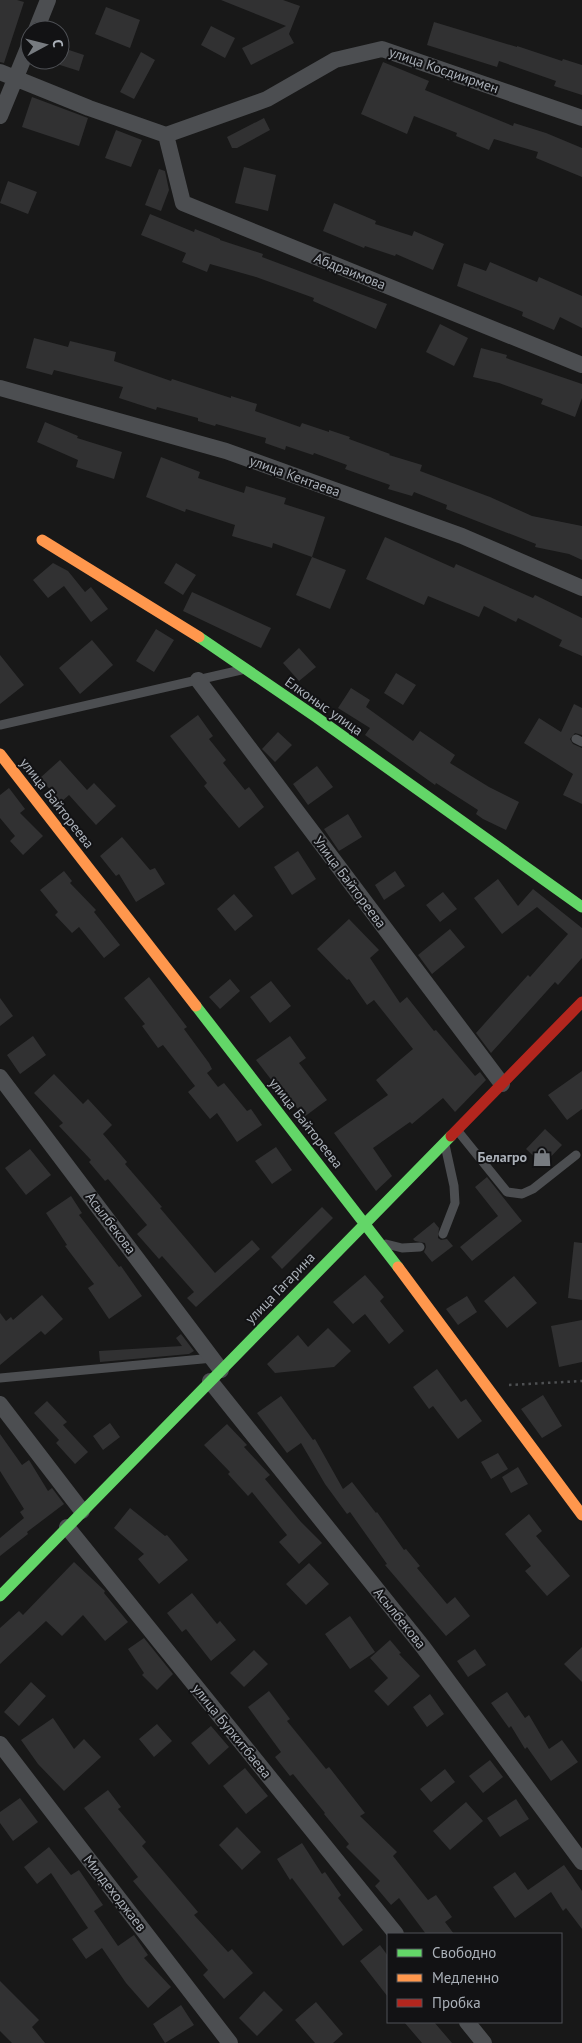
<svg xmlns="http://www.w3.org/2000/svg" width="582" height="2043" font-family="'PT Sans',sans-serif">
<style>
.building{fill:#313132}
.lines{fill:none;stroke-linecap:round;stroke-linejoin:round}
.path{stroke:#4e5052;stroke-width:2.5;stroke-dasharray:2.5 4;stroke-linecap:butt}
.lane{stroke:#4c4e51;stroke-width:9}
.street{stroke:#4c4e51;stroke-width:16}
.fast{stroke:#63d668;stroke-width:11}
.slow{stroke:#ff974d;stroke-width:11}
.jam{stroke:#b3261e;stroke-width:11}
.labels{text-anchor:middle;dominant-baseline:central;stroke-width:4;stroke-linejoin:round;paint-order:stroke}
.street-label{font-size:14px;fill:#aab0b8;stroke:#121214}
.poi-label{font-size:14px;font-weight:bold;fill:#aab0b8;stroke:#121214;text-anchor:end}
</style>
<rect width="100%" height="100%" fill="#181818"/>
<!-- building -->
<path class="building" d="M 0,0 L 17,0 L 24,2 L 4,63 L 0,62 Z
M 221,0 L 283,0 L 300,6 L 289,34 L 294,43 L 251,65 L 242,48 L 286,26 Z
M 106,7 L 140,20 L 130,48 L 95,34 Z
M 434,22 L 517,47 L 517,46 L 562,61 L 563,59 L 582,65 L 582,95 L 554,86 L 556,81 L 499,61 L 497,67 L 427,45 Z
M 211,26 L 235,38 L 225,58 L 201,45 Z
M 60,47 L 84,55 L 79,71 L 60,65 Z
M 141,52 L 155,60 L 134,99 L 120,92 Z
M 383,62 L 429,81 L 425,90 L 513,126 L 514,123 L 546,133 L 582,148 L 582,177 L 536,158 L 538,152 L 494,139 L 489,150 L 456,136 L 457,133 L 414,116 L 407,134 L 361,114 Z
M 32,97 L 88,118 L 79,146 L 22,127 Z
M 264,118 L 270,130 L 237,148 L 232,148 L 227,137 Z
M 116,130 L 142,140 L 131,167 L 105,158 Z
M 244,167 L 276,175 L 268,211 L 235,203 Z
M 159,169 L 165,171 L 169,190 L 161,211 L 145,205 Z
M 8,181 L 37,192 L 28,214 L 0,203 Z
M 334,203 L 376,221 L 375,224 L 412,236 L 414,231 L 444,244 L 433,270 L 396,254 L 395,256 L 365,246 L 364,248 L 323,231 Z
M 150,214 L 194,232 L 195,229 L 220,239 L 220,240 L 263,254 L 262,257 L 387,304 L 376,329 L 313,301 L 314,298 L 256,277 L 210,264 L 207,272 L 182,262 L 186,253 L 141,235 Z
M 490,262 L 537,282 L 539,277 L 582,296 L 582,328 L 560,317 L 554,330 L 522,316 L 523,312 L 457,286 L 464,263 L 486,271 Z
M 440,324 L 468,338 L 454,366 L 426,352 Z
M 34,338 L 68,347 L 70,341 L 116,352 L 114,361 L 171,381 L 172,379 L 231,398 L 231,396 L 257,404 L 255,411 L 300,427 L 302,423 L 329,432 L 329,430 L 350,437 L 349,439 L 390,454 L 389,455 L 422,465 L 420,471 L 490,497 L 532,516 L 582,526 L 582,560 L 569,554 L 535,547 L 536,544 L 446,509 L 447,505 L 414,492 L 412,496 L 388,489 L 390,485 L 345,469 L 347,465 L 314,453 L 313,455 L 286,446 L 285,450 L 265,443 L 266,438 L 216,424 L 215,426 L 198,421 L 198,418 L 157,407 L 156,410 L 119,398 L 123,387 L 54,370 L 52,375 L 26,368 Z
M 481,348 L 507,355 L 506,358 L 582,384 L 582,398 L 575,417 L 541,404 L 543,399 L 499,383 L 473,377 Z
M 45,422 L 78,436 L 77,438 L 122,452 L 114,479 L 76,467 L 78,460 L 37,442 Z
M 161,457 L 200,472 L 198,478 L 244,493 L 246,486 L 286,498 L 284,504 L 325,517 L 312,557 L 273,543 L 272,548 L 232,536 L 235,525 L 186,509 L 185,512 L 146,497 Z
M 385,537 L 454,568 L 456,564 L 533,598 L 535,595 L 582,618 L 582,656 L 559,646 L 562,640 L 518,618 L 516,622 L 484,606 L 479,617 L 428,596 L 424,605 L 366,579 Z
M 312,557 L 346,570 L 330,609 L 296,595 Z
M 53,563 L 68,571 L 85,592 L 91,587 L 108,609 L 91,622 L 64,586 L 48,598 L 33,580 Z
M 176,563 L 196,575 L 183,595 L 164,583 Z
M 192,592 L 271,628 L 261,648 L 183,611 Z
M 156,629 L 174,640 L 154,672 L 136,661 Z
M 92,640 L 113,665 L 80,694 L 59,668 Z
M 299,648 L 316,667 L 299,681 L 283,663 Z
M 0,655 L 24,685 L 0,704 Z
M 396,673 L 416,685 L 403,705 L 384,693 Z
M 351,688 L 370,700 L 366,707 L 413,741 L 420,731 L 455,755 L 450,763 L 489,787 L 519,802 L 506,830 L 483,819 L 476,814 L 478,810 L 436,783 L 435,785 L 365,735 L 370,728 L 338,708 Z
M 574,704 L 582,708 L 582,735 L 575,733 L 570,739 L 573,744 L 582,748 L 582,804 L 563,795 L 573,774 L 524,743 L 539,718 L 561,732 Z
M 198,715 L 213,736 L 209,739 L 226,760 L 223,763 L 245,790 L 249,787 L 264,807 L 239,828 L 204,786 L 207,783 L 170,736 Z
M 278,732 L 292,745 L 275,762 L 262,749 Z
M 60,760 L 87,790 L 94,783 L 116,806 L 96,825 L 69,795 L 61,802 L 40,778 Z
M 317,766 L 333,787 L 308,805 L 293,784 Z
M 9,788 L 25,809 L 20,813 L 43,836 L 23,855 L 10,841 L 15,836 L 0,818 L 0,795 Z
M 348,814 L 362,837 L 339,851 L 324,829 Z
M 122,837 L 150,870 L 155,868 L 165,884 L 136,902 L 119,874 L 116,876 L 100,856 Z
M 298,851 L 316,879 L 292,895 L 274,867 Z
M 64,871 L 72,881 L 70,883 L 96,910 L 94,912 L 120,945 L 104,958 L 79,927 L 72,933 L 55,915 L 58,912 L 40,890 Z
M 395,871 L 405,886 L 384,900 L 375,885 Z
M 498,879 L 518,906 L 533,889 L 582,928 L 582,958 L 558,985 L 555,982 L 491,1053 L 476,1033 L 528,975 L 530,977 L 568,934 L 537,907 L 502,934 L 474,898 Z
M 443,892 L 457,909 L 440,922 L 426,905 Z
M 234,894 L 253,916 L 235,931 L 217,909 Z
M 349,919 L 379,950 L 370,958 L 400,1003 L 407,997 L 434,1031 L 436,1030 L 475,1076 L 480,1072 L 486,1080 L 455,1112 L 443,1098 L 412,1124 L 410,1122 L 373,1148 L 392,1176 L 376,1191 L 334,1133 L 388,1095 L 376,1080 L 413,1049 L 374,1000 L 367,1005 L 349,979 L 347,980 L 317,949 Z
M 450,929 L 465,947 L 432,974 L 418,955 Z
M 149,977 L 187,1027 L 184,1029 L 209,1063 L 212,1069 L 207,1073 L 218,1087 L 224,1083 L 247,1111 L 251,1109 L 262,1125 L 237,1142 L 217,1113 L 210,1119 L 188,1092 L 195,1086 L 163,1045 L 158,1048 L 142,1026 L 145,1024 L 124,998 Z
M 230,979 L 240,991 L 220,1009 L 209,997 Z
M 271,981 L 291,1006 L 270,1023 L 250,997 Z
M 0,998 L 13,1016 L 0,1026 Z
M 33,1036 L 46,1055 L 20,1074 L 7,1055 Z
M 290,1036 L 306,1058 L 299,1063 L 327,1100 L 304,1117 L 276,1080 L 273,1082 L 256,1060 Z
M 582,1071 L 582,1109 L 567,1120 L 548,1095 Z
M 54,1074 L 83,1104 L 88,1099 L 112,1125 L 103,1134 L 127,1162 L 125,1164 L 162,1207 L 160,1208 L 215,1273 L 252,1240 L 260,1249 L 196,1307 L 187,1298 L 194,1292 L 162,1256 L 159,1259 L 137,1234 L 147,1225 L 108,1179 L 105,1181 L 89,1162 L 91,1160 L 59,1126 L 63,1123 L 34,1093 Z
M 545,1129 L 562,1145 L 543,1165 L 526,1149 Z
M 276,1147 L 292,1170 L 272,1184 L 255,1161 Z
M 30,1149 L 51,1175 L 26,1195 L 5,1168 Z
M 487,1177 L 522,1221 L 472,1261 L 460,1247 L 498,1216 L 475,1187 Z
M 71,1196 L 82,1213 L 79,1215 L 119,1267 L 121,1266 L 142,1296 L 109,1319 L 88,1288 L 94,1284 L 65,1246 L 67,1245 L 46,1213 Z
M 322,1207 L 333,1218 L 282,1269 L 271,1257 Z
M 434,1222 L 439,1228 L 438,1238 L 441,1240 L 447,1239 L 453,1246 L 432,1262 L 424,1252 L 426,1247 L 425,1243 L 415,1241 L 413,1239 Z
M 574,1242 L 582,1243 L 582,1300 L 568,1298 Z
M 365,1275 L 384,1297 L 380,1301 L 404,1331 L 389,1344 L 365,1314 L 353,1324 L 333,1302 Z
M 514,1276 L 537,1303 L 507,1328 L 484,1301 Z
M 42,1295 L 63,1319 L 45,1335 L 41,1331 L 0,1365 L 0,1313 L 6,1321 L 11,1317 L 13,1320 Z
M 467,1296 L 477,1312 L 458,1325 L 446,1309 Z
M 582,1320 L 582,1362 L 559,1367 L 551,1326 Z
M 328,1328 L 351,1351 L 334,1367 L 275,1373 L 267,1364 L 298,1335 L 308,1347 Z
M 181,1334 L 194,1351 L 189,1354 L 100,1362 L 99,1351 L 182,1346 L 176,1338 Z
M 437,1369 L 461,1402 L 466,1399 L 482,1421 L 458,1439 L 433,1406 L 429,1409 L 413,1387 Z
M 543,1395 L 562,1426 L 542,1438 L 521,1409 Z
M 281,1396 L 313,1440 L 315,1439 L 343,1489 L 352,1482 L 376,1513 L 377,1512 L 404,1550 L 406,1549 L 420,1566 L 417,1568 L 447,1604 L 455,1597 L 470,1616 L 446,1636 L 385,1565 L 387,1564 L 350,1512 L 347,1514 L 325,1484 L 301,1443 L 287,1453 L 257,1413 Z
M 47,1401 L 67,1422 L 63,1425 L 88,1452 L 75,1464 L 56,1443 L 59,1440 L 34,1413 Z
M 110,1423 L 120,1437 L 103,1450 L 93,1436 Z
M 227,1424 L 247,1445 L 244,1447 L 270,1475 L 265,1479 L 301,1522 L 322,1543 L 299,1564 L 279,1542 L 287,1535 L 252,1492 L 248,1496 L 228,1474 L 230,1472 L 204,1445 Z
M 0,1434 L 22,1465 L 29,1460 L 48,1491 L 52,1488 L 64,1504 L 27,1532 L 28,1534 L 0,1556 L 0,1538 L 24,1518 L 20,1512 L 24,1509 L 0,1471 Z
M 498,1453 L 508,1469 L 491,1479 L 481,1462 Z
M 518,1467 L 528,1484 L 511,1493 L 502,1477 Z
M 130,1508 L 165,1536 L 167,1535 L 188,1560 L 159,1584 L 138,1559 L 144,1554 L 114,1528 Z
M 529,1514 L 542,1531 L 536,1536 L 570,1576 L 547,1596 L 525,1571 L 531,1566 L 505,1534 Z
M 74,1562 L 105,1591 L 104,1593 L 128,1622 L 105,1641 L 83,1615 L 62,1636 L 46,1621 L 0,1664 L 0,1628 L 19,1611 L 23,1615 Z
M 309,1563 L 329,1584 L 306,1605 L 286,1584 Z
M 192,1593 L 217,1624 L 220,1621 L 236,1640 L 211,1661 L 186,1629 L 182,1632 L 167,1613 Z
M 350,1616 L 375,1652 L 350,1669 L 325,1634 Z
M 144,1638 L 173,1674 L 157,1690 L 142,1675 L 144,1673 L 128,1649 Z
M 390,1640 L 401,1653 L 399,1654 L 420,1676 L 388,1706 L 374,1691 L 388,1678 L 370,1658 Z
M 582,1647 L 582,1682 L 564,1664 Z
M 475,1649 L 486,1665 L 468,1677 L 457,1661 Z
M 254,1650 L 268,1664 L 244,1687 L 230,1673 Z
M 31,1682 L 46,1696 L 19,1726 L 4,1712 Z
M 269,1691 L 290,1719 L 287,1721 L 326,1769 L 329,1767 L 365,1813 L 360,1816 L 397,1852 L 393,1856 L 428,1900 L 436,1895 L 452,1917 L 445,1922 L 454,1934 L 426,1934 L 399,1898 L 391,1905 L 375,1886 L 380,1881 L 346,1847 L 349,1844 L 324,1814 L 325,1813 L 293,1774 L 290,1776 L 275,1757 L 281,1752 L 248,1707 Z
M 507,1692 L 525,1718 L 529,1715 L 549,1749 L 562,1740 L 578,1762 L 551,1781 L 527,1747 L 525,1749 L 511,1726 L 509,1728 L 491,1703 Z
M 430,1694 L 444,1714 L 427,1727 L 413,1707 Z
M 53,1718 L 74,1749 L 84,1739 L 101,1757 L 64,1791 L 38,1764 L 21,1740 Z
M 157,1724 L 172,1741 L 154,1757 L 139,1739 Z
M 211,1726 L 229,1747 L 209,1765 L 191,1743 Z
M 490,1760 L 503,1777 L 483,1793 L 469,1776 Z
M 245,1768 L 268,1796 L 246,1814 L 223,1786 Z
M 445,1769 L 455,1782 L 431,1802 L 420,1789 Z
M 108,1790 L 121,1807 L 118,1809 L 146,1842 L 142,1846 L 198,1912 L 194,1915 L 228,1952 L 232,1949 L 253,1973 L 224,1999 L 203,1975 L 208,1970 L 133,1881 L 138,1877 L 84,1808 Z
M 20,1798 L 38,1822 L 13,1841 L 0,1823 L 0,1812 Z
M 516,1799 L 529,1819 L 500,1837 L 487,1818 Z
M 466,1802 L 483,1821 L 450,1850 L 433,1831 Z
M 237,1827 L 261,1852 L 242,1870 L 219,1845 Z
M 302,1843 L 322,1874 L 325,1872 L 341,1895 L 338,1898 L 363,1930 L 343,1946 L 292,1878 L 290,1880 L 277,1859 Z
M 49,1847 L 71,1875 L 79,1870 L 103,1905 L 94,1911 L 118,1946 L 134,1935 L 148,1955 L 144,1958 L 171,1987 L 148,2008 L 126,1983 L 102,1948 L 86,1959 L 72,1939 L 88,1928 L 51,1873 L 37,1884 L 24,1867 Z
M 564,1865 L 582,1891 L 582,1929 L 566,1908 L 563,1911 L 551,1892 L 515,1918 L 493,1887 L 515,1872 L 528,1890 Z
M 380,1945 L 388,1956 L 388,1997 L 360,1961 Z
M 0,1981 L 39,2020 L 32,2027 L 45,2043 L 12,2043 L 0,2031 Z
M 264,1991 L 283,2010 L 257,2036 L 239,2018 Z
M 316,2002 L 343,2034 L 333,2043 L 315,2043 L 295,2020 Z
M 181,2005 L 194,2025 L 165,2043 L 153,2024 Z
M 404,2022 L 434,2022 L 452,2043 L 422,2043 Z"/>
<g class="lines">
<!-- path -->
<path class="path" d="M 509,1385 L 582,1381"/>
<!-- lane -->
<path class="lane" d="M 0,725 L 241,670
M 576,739 L 582,742
M 457,1130 L 507,1192 L 522,1194 L 533,1189 L 576,1155
M 443,1234 L 455,1203 L 454,1186 L 445,1145
M 386,1244 L 402,1248 L 420,1247
M 0,1378 L 213,1358"/>
<!-- street -->
<path class="street" d="M 36,30 L 48,0
M 0,72 L 89,108 L 166,135 L 267,99 L 335,60 L 382,49 L 582,118
M 0,116 L 30,43
M 166,135 L 183,203 L 582,365
M 0,388 L 226,451 L 462,536 L 582,588
M 198,680 L 502,1084
M 0,1077 L 221,1370
M 210,1381 L 423,1647 L 582,1862
M 0,1404 L 82,1511
M 67,1527 L 396,1934
M 0,1744 L 230,2043
M 467,2022 L 484,2043"/>
<!-- fast -->
<path class="fast" d="M 199,637 L 316,717 L 582,907
M 196,1006 L 398,1267
M 0,1596 L 451,1136"/>
<!-- slow -->
<path class="slow" d="M 42,540 L 199,637
M 0,754 L 196,1006
M 398,1267 L 582,1515"/>
<!-- jam -->
<path class="jam" d="M 451,1136 L 582,1002"/>
</g>
<!-- icons -->
<defs>
<g id="shop-bare" transform="scale(1.5)"><path d="M-5-2.5h2.3a2.7 3.5 0 0 1 5.4 0H5L5.5 6h-11ZM-1.5-2.5h3a1.5 2.3 0 0 0-3 0Z" fill="#777b80" stroke="#121214" stroke-width="2.5" paint-order="stroke"/></g>
</defs>
<g fill-rule="evenodd">
<use href="#shop-bare" x="542" y="1157"/>
</g>
<g class="labels">
<!-- street labels -->
<g class="street-label">
<text transform="translate(444 70) rotate(19)">улица Косдиирмен</text>
<text transform="translate(350 271) rotate(22)">Абдраимова</text>
<text transform="translate(295 476) rotate(20)">улица Кентаева</text>
<text transform="translate(324 706) rotate(35)">Елконыс улица</text>
<text transform="translate(57 803) rotate(52)">улица Байтореева</text>
<text transform="translate(350 882) rotate(53)">Улица Байтореева</text>
<text transform="translate(306 1123) rotate(52)">улица Байтореева</text>
<text transform="translate(111 1223) rotate(53)">Асылбекова</text>
<text transform="translate(280 1288) rotate(-46)">улица Гагарина</text>
<text transform="translate(400 1618) rotate(51)">Асылбекова</text>
<text transform="translate(232 1731) rotate(51)">улица Буркитбаева</text>
<text transform="translate(115 1893) rotate(52)">Милдеходжаев</text>
</g>
<!-- poi labels -->
<g class="poi-label">
<text x="527" y="1157">Белагро</text>
</g>
</g>
<!-- legend -->
<rect x="387" y="1933" width="175" height="90" fill="#121214" stroke="#4f5156"/>
<rect x="397" y="1949" width="25" height="8" fill="#63d668" stroke="#4f5156"/>
<text x="432" y="1958" font-size="15" fill="#aab0b8">Свободно</text>
<rect x="397" y="1974" width="25" height="8" fill="#ff974d" stroke="#4f5156"/>
<text x="432" y="1983" font-size="15" fill="#aab0b8">Медленно</text>
<rect x="397" y="1999" width="25" height="8" fill="#b3261e" stroke="#4f5156"/>
<text x="432" y="2008" font-size="15" fill="#aab0b8">Пробка</text>
<!-- north arrow -->
<g transform="translate(45 45) rotate(83)"><circle r="24" fill="#121214" stroke="#4f5156"/>
<path d="M0-4L9 19L0 12L-9 19Z" fill="#777b80"/>
<text y="-8" font-size="14" font-weight="bold" text-anchor="middle" fill="#aab0b8">С</text>
</g>
</svg>
